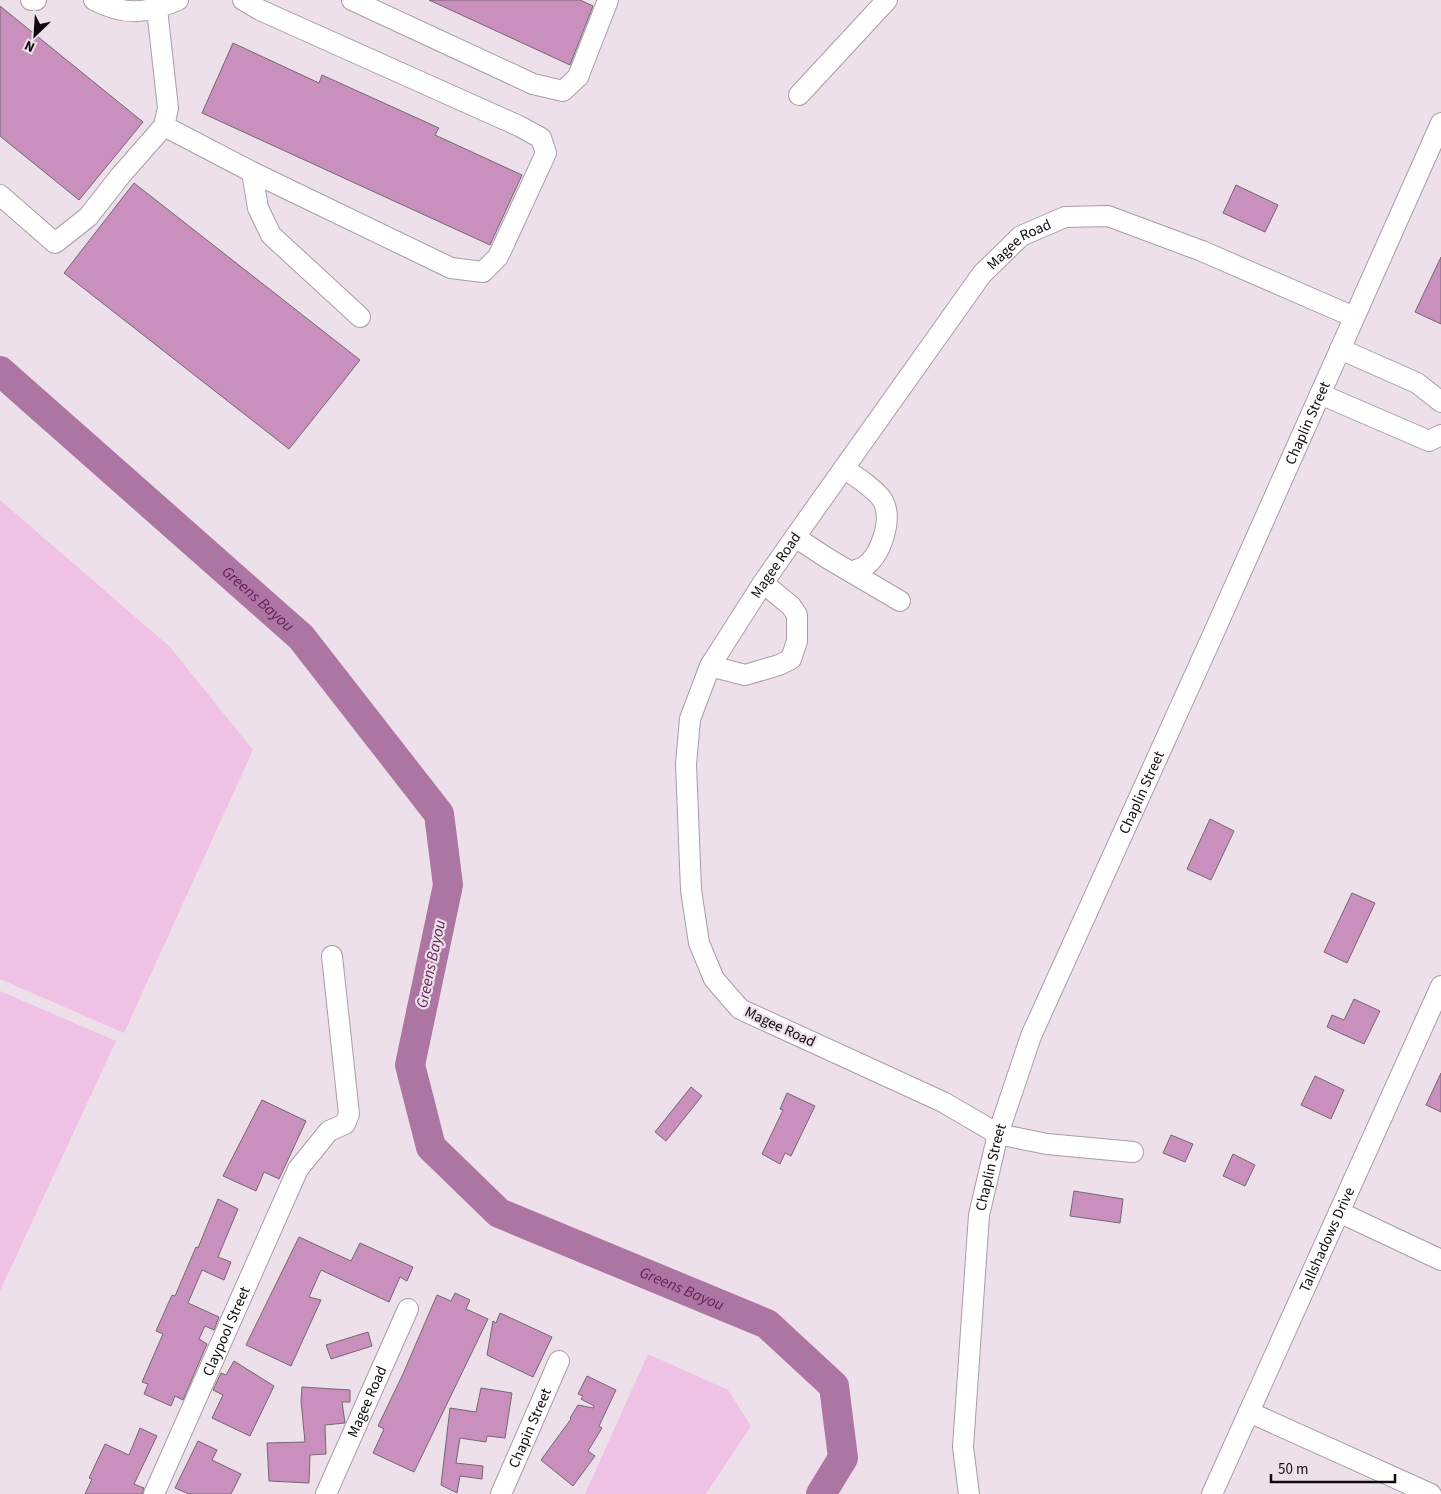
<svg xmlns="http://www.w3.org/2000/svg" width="1441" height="1494" font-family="'Source Sans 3',sans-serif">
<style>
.green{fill:#efc1e4}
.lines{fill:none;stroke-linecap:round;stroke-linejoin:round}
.river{stroke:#ad75a1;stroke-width:30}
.building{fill:#c98fbd;stroke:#746871}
.minor-casing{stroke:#a99ca6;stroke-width:22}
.minor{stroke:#fff;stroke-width:20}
.labels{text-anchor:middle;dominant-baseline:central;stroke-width:4.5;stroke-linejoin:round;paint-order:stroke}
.street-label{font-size:15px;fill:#0f0a0e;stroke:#eee0ea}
.water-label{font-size:16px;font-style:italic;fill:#621e57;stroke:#eee0ea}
</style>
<rect width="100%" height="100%" fill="#eee0ea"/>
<!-- green -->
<path class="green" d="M 0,500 L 170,647 L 253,750 L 124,1033 L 0,979 Z
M 0,991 L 116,1041 L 0,1291 Z
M 648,1354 L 728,1390 L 751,1426 L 706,1494 L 585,1494 Z"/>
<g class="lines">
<!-- river -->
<path class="river" id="s1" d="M 0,371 L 301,637 L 439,814 L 448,885 L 410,1065 L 431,1147 L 499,1213 L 767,1324 L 834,1386 L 843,1458 L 821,1494"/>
</g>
<!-- building -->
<path class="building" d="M 429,0 L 580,0 L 593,6 L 570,65 Z
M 0,6 L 143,122 L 79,200 L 0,136 Z
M 233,43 L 319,83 L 322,75 L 439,128 L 435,135 L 522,175 L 490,245 L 202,113 Z
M 134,183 L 360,360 L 289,449 L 64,273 Z
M 1236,185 L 1278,205 L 1265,232 L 1223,213 Z
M 1441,257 L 1441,324 L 1415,312 Z
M 1210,819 L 1234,831 L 1211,880 L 1187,869 Z
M 1352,893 L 1375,903 L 1347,963 L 1324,952 Z
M 1354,999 L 1380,1011 L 1364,1044 L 1327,1027 L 1332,1015 L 1344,1020 Z
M 1441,1073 L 1441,1112 L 1426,1105 Z
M 1315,1076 L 1344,1090 L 1331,1119 L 1301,1105 Z
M 691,1087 L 702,1096 L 666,1141 L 655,1132 Z
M 787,1093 L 815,1106 L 791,1156 L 785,1153 L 780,1164 L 762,1154 L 783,1110 L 780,1109 Z
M 262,1100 L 306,1121 L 279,1179 L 264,1172 L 256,1191 L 223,1176 Z
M 1171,1135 L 1193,1144 L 1185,1162 L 1163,1153 Z
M 1233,1154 L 1255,1165 L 1245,1186 L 1223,1176 Z
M 1074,1191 L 1123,1199 L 1120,1223 L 1070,1216 Z
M 218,1199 L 238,1209 L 218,1257 L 231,1262 L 224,1280 L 202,1270 L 188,1303 L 219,1317 L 214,1330 L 205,1326 L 199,1339 L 207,1344 L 183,1400 L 175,1396 L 171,1406 L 144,1394 L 148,1384 L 142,1382 L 163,1334 L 156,1331 L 172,1295 L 175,1296 L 196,1247 L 198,1248 Z
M 299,1237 L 351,1261 L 360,1243 L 413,1267 L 407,1281 L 400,1277 L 389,1302 L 321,1270 L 309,1297 L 321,1300 L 291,1366 L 246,1345 Z
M 455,1293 L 470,1300 L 466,1309 L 488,1319 L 414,1472 L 373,1453 L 384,1429 L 378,1426 L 403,1374 L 437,1295 L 451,1301 Z
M 500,1313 L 552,1337 L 533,1377 L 487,1355 L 493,1321 L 496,1323 Z
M 368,1332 L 372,1346 L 331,1359 L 326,1345 Z
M 234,1361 L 274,1386 L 250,1436 L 212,1418 L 223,1395 L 213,1390 L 221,1373 L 226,1375 Z
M 587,1376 L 616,1390 L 599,1426 L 602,1428 L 588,1451 L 595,1456 L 573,1486 L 541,1460 L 571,1419 L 570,1418 L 578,1405 L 593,1408 L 594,1406 L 581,1399 L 583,1396 L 578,1394 Z
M 302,1387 L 350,1390 L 350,1402 L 342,1402 L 345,1423 L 325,1425 L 326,1454 L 310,1455 L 309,1483 L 269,1481 L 267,1443 L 305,1442 L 301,1401 Z
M 481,1388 L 512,1393 L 505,1438 L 487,1436 L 486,1442 L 460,1438 L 456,1463 L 483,1466 L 482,1479 L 460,1476 L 457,1493 L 441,1485 L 450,1408 L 476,1412 Z
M 140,1428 L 157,1436 L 134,1484 L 144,1488 L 142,1494 L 85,1494 L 92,1479 L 89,1478 L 105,1444 L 129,1455 Z
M 198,1441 L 217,1450 L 212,1460 L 241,1474 L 231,1494 L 189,1494 L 175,1488 Z"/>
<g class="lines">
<!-- minor casing -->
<g class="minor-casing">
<g id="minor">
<path d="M 31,0 L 36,0"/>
<path d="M 94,0 C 125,16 146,14 178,0"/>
<path d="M 352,0 L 533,84 L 563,91 L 578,77 L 608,0"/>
<path d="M 799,95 L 887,0"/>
<path d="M 164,126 L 252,172 L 451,268 L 483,272 L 498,257 L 546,153 L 541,138 L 519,126 L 260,10 L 243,0"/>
<path d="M 252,172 L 258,208 L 271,235 L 360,317"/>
<path d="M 0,195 L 55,243 L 88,217 L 121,175 L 164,126 L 168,108 L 157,9"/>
<path d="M 1340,349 L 1417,383 L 1441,402"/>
<path d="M 1320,394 L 1429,441 L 1441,435"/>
<path d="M 844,468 C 854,475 879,492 883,501 C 893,519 881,555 865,566 C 861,569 855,570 851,572"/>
<path d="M 795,537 L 827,558 L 900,601"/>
<path d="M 710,666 L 745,675 L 779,665 L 791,659 L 797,641 L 797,615 L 791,606 L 763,583"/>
<path id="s2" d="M 1133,1152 L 1047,1144 L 998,1134 L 943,1102 L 740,1009 L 714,979 L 699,943 L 691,890 L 686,764 L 690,719 L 710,666 L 763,583 L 795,537 L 982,274 L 1021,236 L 1065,217 L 1108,216 L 1202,251 L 1354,317"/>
<path d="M 1339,1212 L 1441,1260"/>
<path d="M 1249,1412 L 1431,1494"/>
<path id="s3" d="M 154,1494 L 298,1169 L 329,1131 L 345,1124 L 349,1114 L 332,956"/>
<path id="s4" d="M 326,1494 L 408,1309"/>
<path id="s5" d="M 501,1494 L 559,1361"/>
<path id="s6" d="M 969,1494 L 963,1447 L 979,1215 L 998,1134 L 1031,1036 L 1211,639 L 1441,123"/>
<path id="s7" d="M 1212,1494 L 1441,986"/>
</g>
</g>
<!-- minor -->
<use href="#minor" class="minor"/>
</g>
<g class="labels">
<!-- street labels -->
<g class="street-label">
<text stroke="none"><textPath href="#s2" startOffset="1309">Magee Road</textPath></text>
<text stroke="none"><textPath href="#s6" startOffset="1139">Chaplin Street</textPath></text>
<text stroke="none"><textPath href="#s2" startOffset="904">Magee Road</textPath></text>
<text stroke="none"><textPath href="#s6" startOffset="734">Chaplin Street</textPath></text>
<text transform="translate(780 1027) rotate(25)">Magee Road</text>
<text stroke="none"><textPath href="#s6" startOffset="329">Chaplin Street</textPath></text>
<text stroke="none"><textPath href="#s7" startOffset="279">Tallshadows Drive</textPath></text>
<text stroke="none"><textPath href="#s3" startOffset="178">Claypool Street</textPath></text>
<text stroke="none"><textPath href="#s4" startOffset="101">Magee Road</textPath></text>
<text stroke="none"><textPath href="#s5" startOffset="72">Chapin Street</textPath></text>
</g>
<!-- water labels -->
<g class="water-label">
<text stroke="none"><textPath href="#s1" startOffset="344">Greens Bayou</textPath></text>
<text transform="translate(431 964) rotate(-78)">Greens Bayou</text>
<text stroke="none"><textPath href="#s1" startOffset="1259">Greens Bayou</textPath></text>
</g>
</g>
<!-- north arrow -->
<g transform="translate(35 35) rotate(205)" stroke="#eee0ea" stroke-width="4" paint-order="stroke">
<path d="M0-4L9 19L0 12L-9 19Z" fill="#0f0a0e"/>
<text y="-8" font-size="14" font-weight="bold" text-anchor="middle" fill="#0f0a0e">N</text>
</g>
<!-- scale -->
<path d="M1271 1474v8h124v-8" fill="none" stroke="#0f0a0e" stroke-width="2.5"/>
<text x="1278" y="1474" font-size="15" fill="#0f0a0e" stroke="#eee0ea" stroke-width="4" paint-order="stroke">50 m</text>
</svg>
